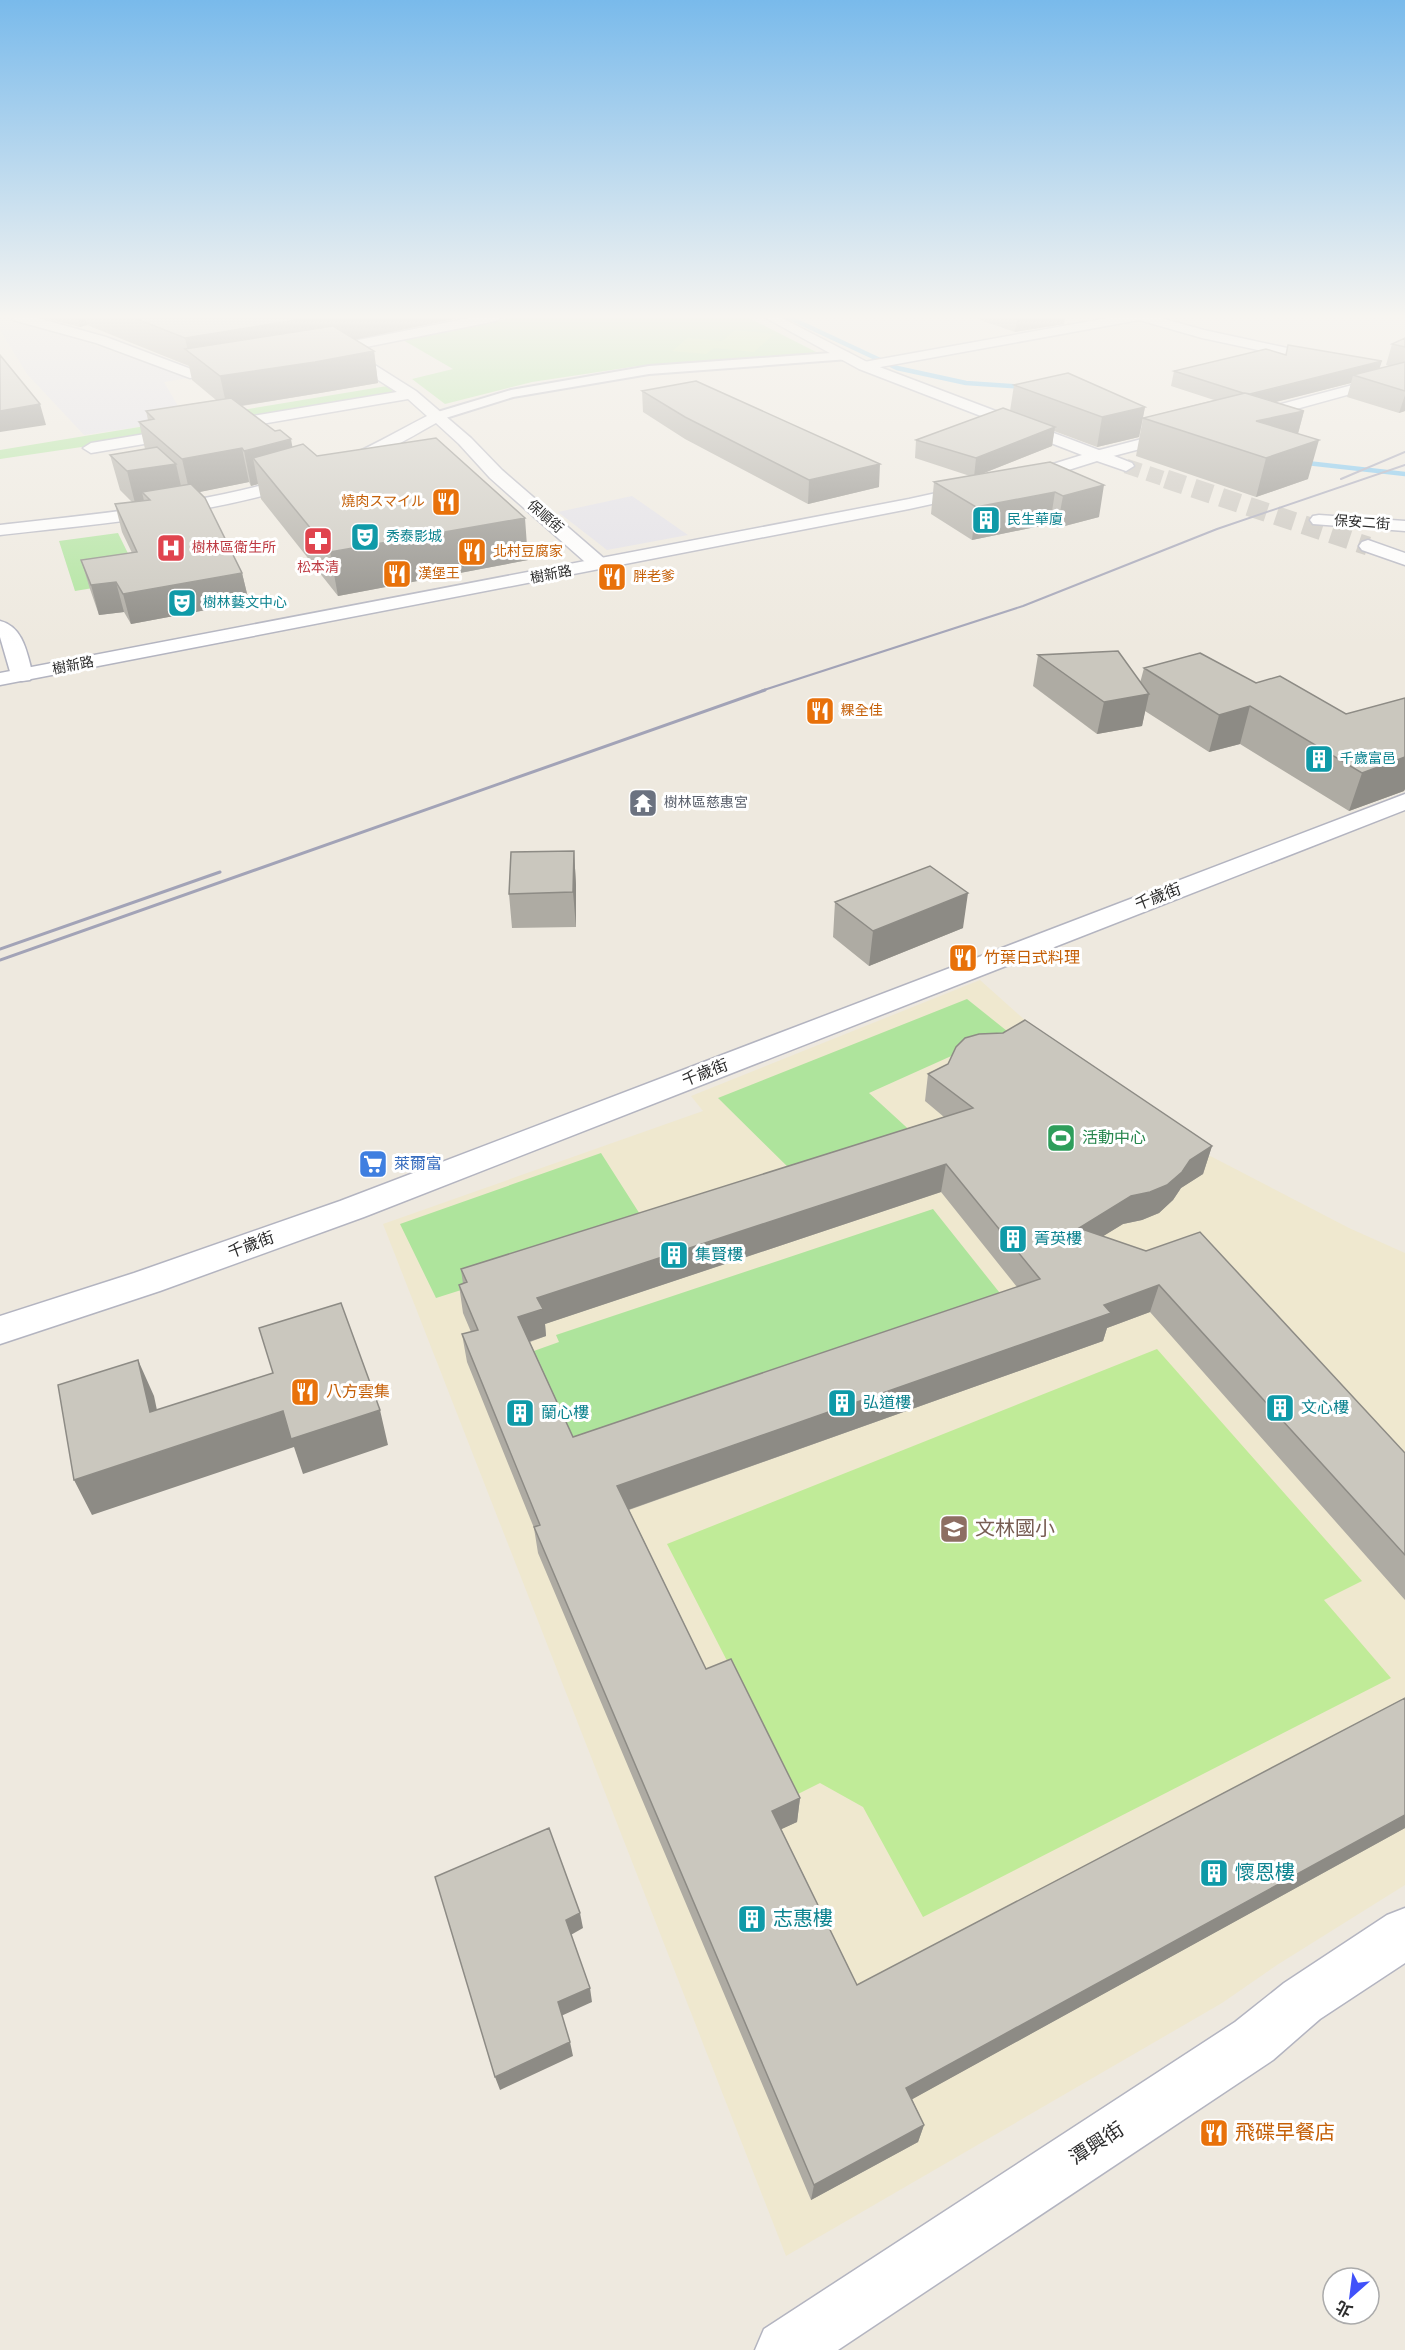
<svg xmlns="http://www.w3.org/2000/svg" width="1405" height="2350" font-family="'Source Sans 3','Noto Sans TC','Noto Sans JP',sans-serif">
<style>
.industrial{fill:#e2e0e7}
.education{fill:#efe8cf}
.green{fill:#aee49c}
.pitch{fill:#c0eb98}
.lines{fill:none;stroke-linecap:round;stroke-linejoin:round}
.stream{stroke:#73c2ef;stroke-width:4.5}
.secondary-tunnel-far1{stroke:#c7c3bb;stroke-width:15;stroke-dasharray:15 8;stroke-linecap:butt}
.secondary-tunnel{stroke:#c7c3bb;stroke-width:19;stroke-dasharray:19 10;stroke-linecap:butt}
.pedestrian-casing{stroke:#b3b4c0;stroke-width:4}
.minor-casing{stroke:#b3b4c0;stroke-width:3}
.tertiary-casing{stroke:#b3b4c0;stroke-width:3}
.secondary-casing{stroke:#b3b4c0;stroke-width:3}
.pedestrian{fill:#fff;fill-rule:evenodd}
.minor{fill:#fff;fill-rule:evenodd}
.tertiary{fill:#fff;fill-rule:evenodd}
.secondary{fill:#fff;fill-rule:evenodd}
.rail-far1{stroke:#a2a3b7;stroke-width:2}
.rail{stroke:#a2a3b7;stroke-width:3}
.wall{fill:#aeaba3;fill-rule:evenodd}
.shaded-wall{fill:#8d8b85}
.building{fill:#cac7be;stroke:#8d8b85;stroke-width:1.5;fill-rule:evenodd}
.labels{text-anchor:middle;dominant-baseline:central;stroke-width:6;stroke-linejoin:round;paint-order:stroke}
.far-food-label{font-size:14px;fill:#c56008;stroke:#fff;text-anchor:start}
.far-street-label{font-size:14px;fill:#2d2d2d;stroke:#fff}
.far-culture-label{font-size:14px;fill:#0d838f;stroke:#fff;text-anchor:start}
.far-health-label{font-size:14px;fill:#be3a42;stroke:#fff;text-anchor:start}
.far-worship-label{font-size:14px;fill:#5b616d;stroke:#fff;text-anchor:start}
.street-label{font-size:16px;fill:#2d2d2d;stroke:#fff}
.food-label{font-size:16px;fill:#c56008;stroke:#fff;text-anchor:start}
.leisure-label{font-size:16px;fill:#27864d;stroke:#fff;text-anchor:start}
.shop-label{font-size:16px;fill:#366cbe;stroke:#fff;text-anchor:start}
.culture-label{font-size:16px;fill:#0d838f;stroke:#fff;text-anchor:start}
.near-education-label{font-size:20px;fill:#785e54;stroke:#fff;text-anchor:start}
.near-culture-label{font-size:20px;fill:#0d838f;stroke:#fff;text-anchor:start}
.near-food-label{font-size:20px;fill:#c56008;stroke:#fff;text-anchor:start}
.near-street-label{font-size:20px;fill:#2d2d2d;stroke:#fff}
</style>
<rect width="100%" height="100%" fill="#eee9df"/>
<!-- industrial -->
<path class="industrial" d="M 0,317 L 54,331 L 188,378 L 164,382 L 186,420 L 84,435 L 27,374 L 0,330 Z
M 632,496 L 688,535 L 607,550 L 558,512 Z"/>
<!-- education -->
<path class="education" d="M 980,980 L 1064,1055 L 1193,1147 L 1349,1228 L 1405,1253 L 1405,1885 L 1277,1965 L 1222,2003 L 786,2256 L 383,1224 L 703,1111 L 691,1096 Z"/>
<!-- green -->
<path class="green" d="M 516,317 L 747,317 L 820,354 L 638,366 L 532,382 L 445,404 L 412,379 L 453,369 L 403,340 Z
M 387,386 L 396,394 L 143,438 L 0,459 L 0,450 Z
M 118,533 L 141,580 L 75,591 L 59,541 Z
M 967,999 L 1007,1031 L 869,1093 L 916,1136 L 793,1172 L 718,1098 Z
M 601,1153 L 650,1230 L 436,1298 L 400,1224 Z
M 933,1209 L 1007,1302 L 580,1456 L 531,1352 L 559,1342 L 556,1335 Z"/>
<!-- pitch -->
<path class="pitch" d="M 735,330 L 774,334 L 754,352 L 714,348 L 706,354 L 672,351 L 688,338 L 722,341 Z
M 1157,1349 L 1362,1581 L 1324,1600 L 1391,1678 L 923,1917 L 863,1807 L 820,1783 L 796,1795 L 667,1544 Z"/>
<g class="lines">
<!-- stream -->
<path class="stream" d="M 788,317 L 897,368 L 966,383 L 1027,387
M 1298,462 L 1405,474"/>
<!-- secondary-tunnel-far1 -->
<path class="secondary-tunnel-far1" d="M 1126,466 L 1171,481"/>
<!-- secondary-tunnel -->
<path class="secondary-tunnel" d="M 1166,479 L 1368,546"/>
<!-- pedestrian casing -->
<g class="pedestrian-casing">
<path id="pedestrian" d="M 845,352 L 849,353 L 849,359 L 649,374 L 513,397 L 436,421 L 429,417 L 431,414 L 511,390 L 649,366 Z"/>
</g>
<!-- minor casing -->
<g class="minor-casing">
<path id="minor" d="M 12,317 L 34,317 L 106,337 L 191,369 L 235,362 L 242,366 L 235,370 L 190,378 L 96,343 L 13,320 Z
M 475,317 L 502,317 L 496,321 L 351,350 L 416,391 L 471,438 L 502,470 L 607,561 L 609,565 L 607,569 L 593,569 L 490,478 L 459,444 L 436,423 C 406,440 377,457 346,469 C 237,513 115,522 0,535 L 0,525 C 111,512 228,503 333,463 C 365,450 396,432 427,416 L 408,399 L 91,453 L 83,448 L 91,443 L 397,392 L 336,353 L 318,356 L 311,352 L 318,348 Z
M 1113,317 L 1157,317 L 1204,330 L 1329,357 L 1336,361 L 1329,365 L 1202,338 L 1139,320 L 864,370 L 857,366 L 864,362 Z
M 1319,515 L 1405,521 L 1405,531 L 1313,524 L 1310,520 L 1313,516 Z
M 0,621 C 24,627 27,654 33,675 L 30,680 L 22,681 L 14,680 L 11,675 L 0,637 Z
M 1405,794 L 1405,810 L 364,1217 L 160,1291 L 0,1344 L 0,1316 L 134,1273 L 340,1201 Z
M 1405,1908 L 1405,1963 L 1320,2019 L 1273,2060 L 838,2350 L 755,2350 L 764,2329 L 1235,2022 L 1284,1983 L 1387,1915 Z"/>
</g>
<!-- tertiary casing -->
<g class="tertiary-casing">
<path id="tertiary" d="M 1405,371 L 1405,379 L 1245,423 L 1237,418 L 1240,415 Z
M 1180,429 L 1188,434 L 1186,437 L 1098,460 L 1090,455 L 1092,452 Z"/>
</g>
<!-- secondary casing -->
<g class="secondary-casing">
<path id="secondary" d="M 764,317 L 780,317 L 869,363 L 1104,452 L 1132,463 L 1134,466 L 1126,471 L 1097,461 L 1024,484 L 909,509 L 0,685 L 0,673 L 909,499 L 1014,476 L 1082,455 L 859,369 Z
M 1368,540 L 1405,553 L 1405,565 L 1362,550 L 1359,546 L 1362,542 Z"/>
</g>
<!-- pedestrian -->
<use href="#pedestrian" class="pedestrian"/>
<!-- minor -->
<use href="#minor" class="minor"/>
<!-- tertiary -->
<use href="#tertiary" class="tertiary"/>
<!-- secondary -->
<use href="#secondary" class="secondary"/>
<!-- rail-far1 -->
<path class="rail-far1" d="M 1341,479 L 1405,452
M 761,691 L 1023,606 L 1217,529 L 1405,465"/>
<!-- rail -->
<path class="rail" d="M 0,949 L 220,872
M 0,960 L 765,690"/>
</g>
<!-- wall -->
<path class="wall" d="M 40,317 L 454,317 L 454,319 L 354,339 L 374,351 L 378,383 L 320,393 L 242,406 L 292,447 L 317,456 L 528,560 L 338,596 L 261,499 L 258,484 L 251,486 L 249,482 L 199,492 L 242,573 L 249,602 L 131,624 L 124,612 L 99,615 L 90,589 L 81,560 L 132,553 L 122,532 L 115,504 L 132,502 L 120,490 L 110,455 L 145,449 L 139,422 L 148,420 L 146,411 L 216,400 L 192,380 L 189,366 L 87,325 L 80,327 Z
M 980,317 L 1065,317 L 1064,324 L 1015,332 L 980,320 Z
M 1405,338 L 1405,411 L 1399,413 L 1347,397 L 1351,383 L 1275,402 L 1304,411 L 1298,434 L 1308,479 L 1256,497 L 1136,456 L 1143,418 L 1214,400 L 1171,386 L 1174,371 L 1286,355 L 1380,368 L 1390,366 L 1386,365 L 1392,344 Z
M 1014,385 L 1145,407 L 1139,437 L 1097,447 L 1054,431 L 1052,446 L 981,474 L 1050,462 L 1099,517 L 1057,528 L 1050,524 L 972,540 L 931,514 L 934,482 L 970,476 L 915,458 L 916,440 L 1010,411 Z
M 642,391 L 879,487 L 808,504 L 685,439 L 643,412 Z
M 1038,655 L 1140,683 L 1144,668 L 1256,683 L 1346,714 L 1405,698 L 1405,789 L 1404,791 L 1349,811 L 1240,744 L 1209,752 L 1145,711 L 1142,726 L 1097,734 L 1033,686 Z
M 574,851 L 576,885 L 576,927 L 512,928 L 509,894 Z
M 835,902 L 963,928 L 869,966 L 833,937 Z
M 928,1074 L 1212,1146 L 1203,1174 L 1181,1188 L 1173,1200 L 1159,1213 L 1142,1220 L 1123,1224 L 1103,1236 L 1405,1453 L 1405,1600 L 1150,1312 L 1107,1328 L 1103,1341 L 629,1510 L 706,1669 L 800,1798 L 797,1822 L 781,1829 L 857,1985 L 1405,1698 L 1405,1828 L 912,2099 L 924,2125 L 918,2142 L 811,2200 L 538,1553 L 534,1528 L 467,1362 L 462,1334 L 471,1332 L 463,1313 L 459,1285 L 463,1284 L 461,1269 L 944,1117 L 925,1101 ZM 941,1192 L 1017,1287 L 573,1437 L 530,1342 L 546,1336 L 545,1324 Z"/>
<!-- shaded-wall -->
<path class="shaded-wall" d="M 78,317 L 85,317 L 87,325 L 80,327 Z
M 314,317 L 454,317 L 454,319 L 358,339 L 205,364 L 188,351 L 185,338 Z
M 1017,317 L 1065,317 L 1064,324 L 1015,332 Z
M 374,351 L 378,383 L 320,393 L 227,408 L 220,376 Z
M 1382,361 L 1377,376 L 1353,375 L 1351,383 L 1244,410 L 1248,395 Z
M 1405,395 L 1405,411 L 1399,413 Z
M 40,404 L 46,425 L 0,432 L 0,411 Z
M 1145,407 L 1139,437 L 1097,447 L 1102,417 Z
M 1304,411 L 1294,448 L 1319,440 L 1308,479 L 1256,497 L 1266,458 L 1256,421 Z
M 1055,427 L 1052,446 L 974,477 L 976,458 Z
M 291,439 L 297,473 L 253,458 L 258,484 L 251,486 L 244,451 Z
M 242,448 L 249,482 L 190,494 L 182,459 Z
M 176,464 L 184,499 L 142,492 L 145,505 L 136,507 L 127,471 Z
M 880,464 L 879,487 L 808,504 L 809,480 Z
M 1104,485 L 1099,517 L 1057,528 L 1063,496 Z
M 1055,492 L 1050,524 L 972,540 L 976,507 Z
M 525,518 L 528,560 L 338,596 L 330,552 Z
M 242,573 L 249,602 L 131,624 L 123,594 Z
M 116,582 L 124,612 L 99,615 L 91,585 Z
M 1149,694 L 1142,726 L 1097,734 L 1104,702 Z
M 1250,706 L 1240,744 L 1209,752 L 1219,715 Z
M 1405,757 L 1405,789 L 1404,791 L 1349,811 L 1362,773 Z
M 574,851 L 576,885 L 576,927 L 573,892 Z
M 968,893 L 963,928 L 869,966 L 873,931 Z
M 1212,1146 L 1203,1174 L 1181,1188 L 1173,1200 L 1159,1213 L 1142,1220 L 1123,1224 L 1071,1256 L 1079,1228 Z
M 946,1164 L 941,1192 L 545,1324 L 546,1336 L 522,1344 L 518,1317 L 537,1298 Z
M 1159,1285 L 1150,1312 L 1107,1328 L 1103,1341 L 619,1513 L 617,1486 Z
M 138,1360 L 154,1396 L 165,1448 L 150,1412 Z
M 380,1410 L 388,1445 L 303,1474 L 294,1447 L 92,1515 L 74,1480 L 283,1411 Z
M 800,1798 L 797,1822 L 771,1834 L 772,1811 Z
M 1405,1815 L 1405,1828 L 900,2106 L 906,2088 Z
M 580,1913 L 583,1928 L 569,1936 L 566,1920 Z
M 590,1988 L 592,2002 L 561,2016 L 558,2002 Z
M 570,2042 L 573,2056 L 500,2090 L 495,2077 Z
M 924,2125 L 918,2142 L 811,2200 L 814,2185 Z"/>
<!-- building -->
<path class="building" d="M 132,317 L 314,317 L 185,338 Z
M 333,326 L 374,351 L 315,362 L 220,376 L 185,349 Z
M 1405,338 L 1405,347 L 1392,344 Z
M 1288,345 L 1382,361 L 1250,394 L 1245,393 L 1243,393 L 1174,371 L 1266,349 L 1286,355 Z
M 0,355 L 40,404 L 0,411 Z
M 1405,362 L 1405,391 L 1353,375 Z
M 1068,373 L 1145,407 L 1102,417 L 1014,385 Z
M 696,381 L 880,464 L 809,480 L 685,417 L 642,391 Z
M 1245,393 L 1304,411 L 1256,421 L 1319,440 L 1266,458 L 1143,418 Z
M 231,398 L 275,431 L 280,430 L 291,439 L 244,451 L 242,448 L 182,459 L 139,422 L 154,419 L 146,411 Z
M 1003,408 L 1055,427 L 976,458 L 916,440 Z
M 436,438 L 525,518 L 330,552 L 253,458 L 303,444 L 317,456 Z
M 157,447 L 176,464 L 127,471 L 110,455 Z
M 1050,462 L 1104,485 L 1063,496 L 1055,492 L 976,507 L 934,482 Z
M 191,484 L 205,498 L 242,573 L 123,594 L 116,582 L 91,585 L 81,560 L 137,552 L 115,504 L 150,500 L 142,492 Z
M 1118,651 L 1149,694 L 1104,702 L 1038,655 Z
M 1200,653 L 1256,683 L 1280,676 L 1346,714 L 1405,698 L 1405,757 L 1362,773 L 1250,706 L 1219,715 L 1144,668 Z
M 574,851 L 573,892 L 509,894 L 511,852 Z
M 930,866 L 968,893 L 873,931 L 835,902 Z
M 1025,1020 L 1212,1146 L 1190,1160 L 1182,1172 L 1167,1185 L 1150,1192 L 1131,1196 L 1079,1228 L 1146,1251 L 1200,1232 L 1405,1453 L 1405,1555 L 1159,1285 L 1104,1305 L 1111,1313 L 617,1486 L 706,1669 L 731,1659 L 800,1798 L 772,1811 L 857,1985 L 1405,1698 L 1405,1815 L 906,2088 L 924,2125 L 814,2185 L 534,1527 L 540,1525 L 462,1334 L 478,1330 L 459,1285 L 467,1282 L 461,1269 L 973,1108 L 928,1074 L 948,1064 L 956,1047 L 965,1038 L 979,1034 L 1003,1033 ZM 946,1164 L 1040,1279 L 573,1437 L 518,1317 L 543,1309 L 537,1298 Z
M 341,1303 L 380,1410 L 291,1439 L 283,1411 L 74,1480 L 58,1385 L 138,1360 L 150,1412 L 273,1373 L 259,1328 Z
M 549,1828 L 580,1913 L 566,1920 L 590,1988 L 558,2002 L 570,2042 L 495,2077 L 435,1877 Z"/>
<!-- sky -->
<linearGradient id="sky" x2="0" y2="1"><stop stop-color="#79baeb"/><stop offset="0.49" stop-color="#f7f5f1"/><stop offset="1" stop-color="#f7f5f1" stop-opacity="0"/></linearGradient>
<rect width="1405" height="646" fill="url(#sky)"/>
<!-- icons -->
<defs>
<g id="restaurant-square" transform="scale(1.5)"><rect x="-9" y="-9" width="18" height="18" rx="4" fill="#e8710a" stroke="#fff"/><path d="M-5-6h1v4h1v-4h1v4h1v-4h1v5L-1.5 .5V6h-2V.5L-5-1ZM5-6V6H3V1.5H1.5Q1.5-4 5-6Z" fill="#fff"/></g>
<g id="building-square" transform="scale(1.5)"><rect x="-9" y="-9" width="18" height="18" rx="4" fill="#0f9aa8" stroke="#fff"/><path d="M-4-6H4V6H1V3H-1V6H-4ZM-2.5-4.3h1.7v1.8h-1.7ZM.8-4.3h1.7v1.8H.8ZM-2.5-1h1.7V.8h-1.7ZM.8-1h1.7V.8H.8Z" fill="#fff"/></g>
<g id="theatre-square" transform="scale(1.5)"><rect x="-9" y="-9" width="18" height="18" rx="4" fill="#0f9aa8" stroke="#fff"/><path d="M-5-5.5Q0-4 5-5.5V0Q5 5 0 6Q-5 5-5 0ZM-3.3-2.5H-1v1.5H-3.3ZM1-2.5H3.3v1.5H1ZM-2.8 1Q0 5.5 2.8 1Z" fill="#fff"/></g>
<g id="pharmacy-square" transform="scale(1.5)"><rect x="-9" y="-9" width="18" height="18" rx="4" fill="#e0444e" stroke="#fff"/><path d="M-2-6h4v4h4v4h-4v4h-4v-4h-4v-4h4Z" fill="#fff"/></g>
<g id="hospital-square" transform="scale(1.5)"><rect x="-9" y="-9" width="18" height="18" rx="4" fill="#e0444e" stroke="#fff"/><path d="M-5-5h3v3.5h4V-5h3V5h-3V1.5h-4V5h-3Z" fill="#fff"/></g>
<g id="temple-square" transform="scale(1.5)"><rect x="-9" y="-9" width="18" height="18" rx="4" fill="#6b7280" stroke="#fff"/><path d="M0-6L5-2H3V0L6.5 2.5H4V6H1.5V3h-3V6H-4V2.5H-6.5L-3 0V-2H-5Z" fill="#fff"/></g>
<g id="stadium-square" transform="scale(1.5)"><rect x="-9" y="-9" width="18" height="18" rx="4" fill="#2e9e5b" stroke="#fff"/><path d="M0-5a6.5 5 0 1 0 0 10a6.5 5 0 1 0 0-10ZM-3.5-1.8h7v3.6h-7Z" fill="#fff"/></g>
<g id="supermarket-square" transform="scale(1.5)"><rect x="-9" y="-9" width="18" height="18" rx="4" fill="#3f7fe0" stroke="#fff"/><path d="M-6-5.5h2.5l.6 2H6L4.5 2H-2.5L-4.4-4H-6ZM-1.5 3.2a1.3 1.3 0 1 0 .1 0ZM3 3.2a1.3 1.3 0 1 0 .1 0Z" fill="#fff"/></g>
<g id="school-square" transform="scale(1.5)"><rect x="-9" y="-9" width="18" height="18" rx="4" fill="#8d6e63" stroke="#fff"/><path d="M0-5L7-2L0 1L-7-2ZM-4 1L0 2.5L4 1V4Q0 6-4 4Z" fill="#fff"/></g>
</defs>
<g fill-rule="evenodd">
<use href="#restaurant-square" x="446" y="502"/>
<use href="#building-square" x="986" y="520"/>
<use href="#theatre-square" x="365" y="537"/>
<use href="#pharmacy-square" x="318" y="541"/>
<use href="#hospital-square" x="171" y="548"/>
<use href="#restaurant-square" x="472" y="552"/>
<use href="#restaurant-square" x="397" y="574"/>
<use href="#restaurant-square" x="612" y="577"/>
<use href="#theatre-square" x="182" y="603"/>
<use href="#restaurant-square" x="820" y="711"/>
<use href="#building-square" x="1319" y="759"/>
<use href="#temple-square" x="643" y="803"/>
<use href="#restaurant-square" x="963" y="958"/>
<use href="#stadium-square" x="1061" y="1138"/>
<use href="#supermarket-square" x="373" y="1164"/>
<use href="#building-square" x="1013" y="1239"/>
<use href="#building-square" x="674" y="1255"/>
<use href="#restaurant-square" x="305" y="1392"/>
<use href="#building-square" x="842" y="1403"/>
<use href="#building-square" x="1280" y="1408"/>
<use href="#building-square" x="520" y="1413"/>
<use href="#school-square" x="954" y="1529"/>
<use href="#building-square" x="1214" y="1873"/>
<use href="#building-square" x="752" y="1919"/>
<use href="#restaurant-square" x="1214" y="2133"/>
</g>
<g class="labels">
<!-- far-food labels -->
<g class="far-food-label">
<text x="425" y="502" text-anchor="end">燒肉スマイル</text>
<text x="493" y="552">北村豆腐家</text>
<text x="418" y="574">漢堡王</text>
<text x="633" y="577">胖老爹</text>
<text x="841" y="711">粿全佳</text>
</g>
<!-- far-street labels -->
<g class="far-street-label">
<text transform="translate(545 517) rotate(41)">保順街</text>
<text transform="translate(1362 523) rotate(4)">保安二街</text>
<text transform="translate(551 575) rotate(-11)">樹新路</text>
<text transform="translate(73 666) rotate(-11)">樹新路</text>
</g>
<!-- far-culture labels -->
<g class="far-culture-label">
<text x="1007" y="520">民生華廈</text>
<text x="386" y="537">秀泰影城</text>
<text x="203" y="603">樹林藝文中心</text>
<text x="1340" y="759">千歲富邑</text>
</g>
<!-- far-health labels -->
<g class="far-health-label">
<text x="192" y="548">樹林區衛生所</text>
<text x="318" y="568" text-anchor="middle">松本清</text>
</g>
<!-- far-worship labels -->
<g class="far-worship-label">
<text x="664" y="803">樹林區慈惠宮</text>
</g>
<!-- street labels -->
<g class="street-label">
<text transform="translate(1158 897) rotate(-21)">千歲街</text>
<text transform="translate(705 1073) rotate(-21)">千歲街</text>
<text transform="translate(251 1245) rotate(-20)">千歲街</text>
</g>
<!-- food labels -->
<g class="food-label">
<text x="984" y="958">竹葉日式料理</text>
<text x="326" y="1392">八方雲集</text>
</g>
<!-- leisure labels -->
<g class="leisure-label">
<text x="1082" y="1138">活動中心</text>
</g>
<!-- shop labels -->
<g class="shop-label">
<text x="394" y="1164">萊爾富</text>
</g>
<!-- culture labels -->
<g class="culture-label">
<text x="1034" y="1239">菁英樓</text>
<text x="695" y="1255">集賢樓</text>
<text x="863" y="1403">弘道樓</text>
<text x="1301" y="1408">文心樓</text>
<text x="541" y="1413">蘭心樓</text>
</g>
<!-- near-education labels -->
<g class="near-education-label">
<text x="975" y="1529">文林國小</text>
</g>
<!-- near-culture labels -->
<g class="near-culture-label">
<text x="1235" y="1873">懷恩樓</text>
<text x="773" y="1919">志惠樓</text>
</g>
<!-- near-food labels -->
<g class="near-food-label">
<text x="1235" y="2133">飛碟早餐店</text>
</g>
<!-- near-street labels -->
<g class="near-street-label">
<text transform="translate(1097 2144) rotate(-33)">潭興街</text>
</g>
</g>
<!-- north arrow -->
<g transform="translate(1351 2296) rotate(208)"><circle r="28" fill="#ffffff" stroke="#ababab" stroke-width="1.5"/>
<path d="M0-4.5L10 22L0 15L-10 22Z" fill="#4051fa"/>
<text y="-9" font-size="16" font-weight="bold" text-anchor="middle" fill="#2d2d2d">北</text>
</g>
</svg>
